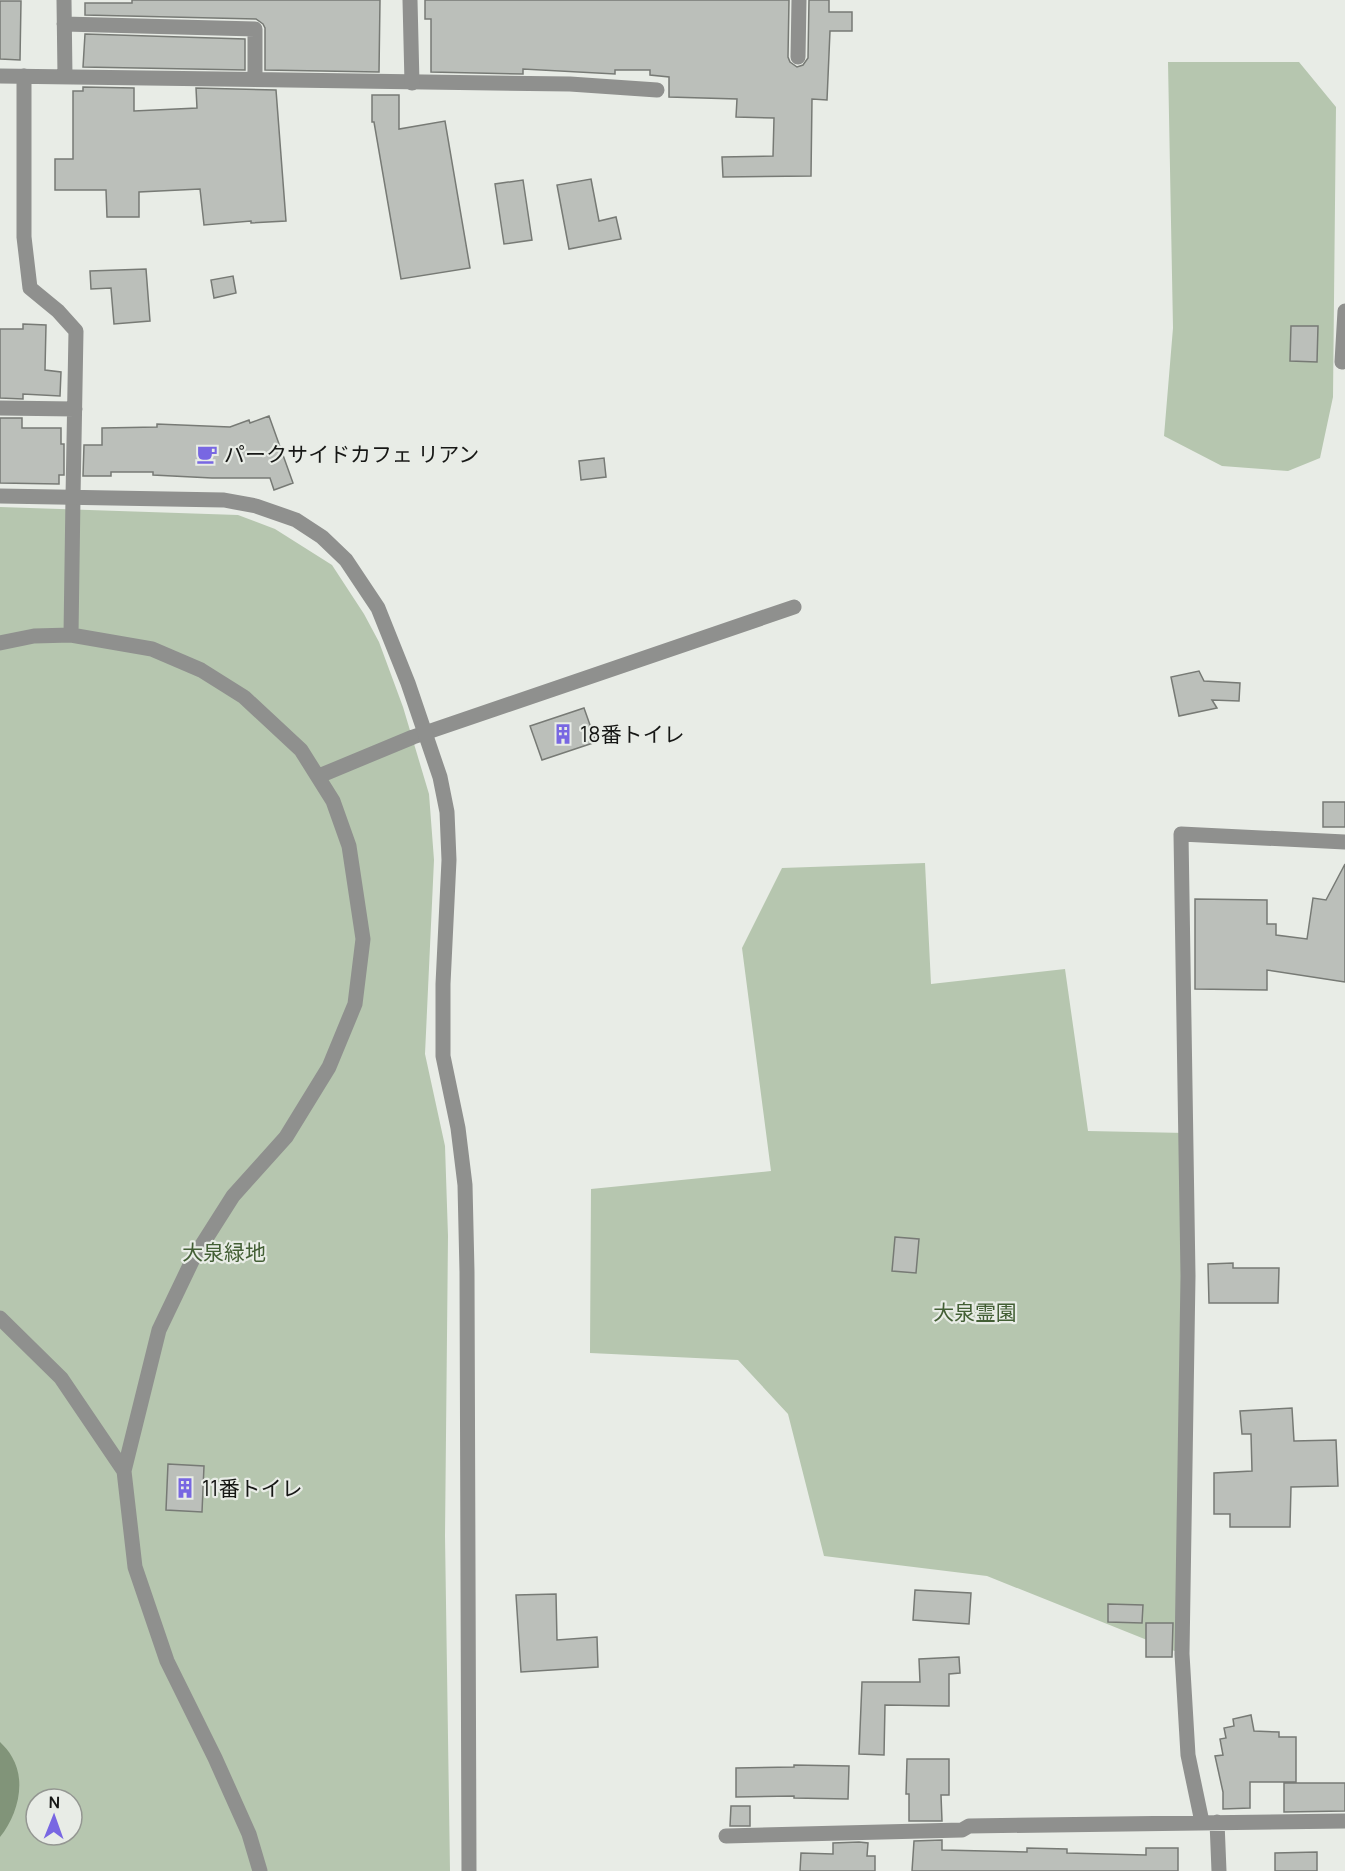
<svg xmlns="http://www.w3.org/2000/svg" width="1345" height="1871" font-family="Manrope,'Noto Sans JP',sans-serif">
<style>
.green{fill:#b6c6af;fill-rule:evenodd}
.water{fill:#819479}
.building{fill:#bbbfba;stroke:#777a75;stroke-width:1.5}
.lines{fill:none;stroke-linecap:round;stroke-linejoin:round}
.pedestrian{stroke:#8f908e;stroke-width:15}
.minor{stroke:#8f908e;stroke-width:15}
.tertiary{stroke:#8f908e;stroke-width:15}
.labels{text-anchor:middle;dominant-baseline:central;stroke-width:4.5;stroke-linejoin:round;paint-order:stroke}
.poi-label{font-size:21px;fill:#161715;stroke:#e8ece6;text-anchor:start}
.park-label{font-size:21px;fill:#435f35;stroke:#e8ece6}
</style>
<rect width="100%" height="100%" fill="#e8ece6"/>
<!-- green -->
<path class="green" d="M 1168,62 L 1299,62 L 1336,107 L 1333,397 L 1320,458 L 1288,471 L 1222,466 L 1164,436 L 1173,328 Z
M 0,507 L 238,515 L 275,529 L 332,565 L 364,614 L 379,642 L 403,707 L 429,794 L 434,860 L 425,1054 L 445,1146 L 448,1236 L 445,1536 L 450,1871 L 0,1871 ZM 36,1799 L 72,1799 L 72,1835 L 36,1835 Z
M 925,863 L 931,984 L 1065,969 L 1088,1131 L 1186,1133 L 1182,1654 L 987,1576 L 824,1556 L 788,1414 L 738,1360 L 590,1353 L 591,1189 L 771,1171 L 742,948 L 782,868 Z"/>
<!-- water -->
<path class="water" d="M 0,1742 C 4,1746 9,1751 12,1757 C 27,1782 17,1816 0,1837 Z"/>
<!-- building -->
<path class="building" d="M 132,0 L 380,0 L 379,72 L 265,70 L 265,28 L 263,24 L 256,19 L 85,15 L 85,3 L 132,3 Z
M 425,0 L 789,0 L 788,57 L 790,62 L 797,67 L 803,65 L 808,58 L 809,0 L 829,0 L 829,12 L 852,12 L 852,31 L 830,31 L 827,100 L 812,99 L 811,176 L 723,177 L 722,157 L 773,156 L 774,118 L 736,117 L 737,99 L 669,97 L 669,77 L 650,75 L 650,70 L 615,70 L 615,74 L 523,69 L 523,74 L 431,72 L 431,19 L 425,19 Z
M 0,1 L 21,1 L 20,60 L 0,59 Z
M 85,34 L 245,39 L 245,70 L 83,67 Z
M 83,87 L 134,88 L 134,111 L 197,108 L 196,88 L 276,90 L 286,221 L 251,223 L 251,221 L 204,225 L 200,189 L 139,192 L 139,217 L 107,217 L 106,190 L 55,190 L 55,159 L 73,159 L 73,91 L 83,91 Z
M 372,95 L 399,95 L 399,129 L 445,121 L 470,268 L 401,279 L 374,122 L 372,122 Z
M 591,179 L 599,221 L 616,217 L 621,239 L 569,249 L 557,185 Z
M 523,180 L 532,240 L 504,244 L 495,184 Z
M 146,269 L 150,321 L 114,324 L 111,288 L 91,289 L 90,271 Z
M 233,276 L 236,293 L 214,298 L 211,280 Z
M 23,324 L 46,325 L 45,370 L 61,372 L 60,396 L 23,394 L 23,399 L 0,398 L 0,329 L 23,329 Z
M 1291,326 L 1318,326 L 1317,362 L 1290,361 Z
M 269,416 L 293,483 L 274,490 L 270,478 L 212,478 L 153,475 L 153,472 L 111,472 L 111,476 L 83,476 L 84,445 L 102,445 L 102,428 L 157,427 L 157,424 L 230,427 L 249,420 L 250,423 Z
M 0,418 L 22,418 L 22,428 L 61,428 L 61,444 L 64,444 L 64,475 L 59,475 L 59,484 L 0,483 Z
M 604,458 L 606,477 L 581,480 L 579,461 Z
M 1199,671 L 1204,681 L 1240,683 L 1239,701 L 1212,700 L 1217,708 L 1179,716 L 1171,677 Z
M 584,708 L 596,742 L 542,760 L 530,726 Z
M 1323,802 L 1345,802 L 1345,827 L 1323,827 Z
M 1345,864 L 1345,982 L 1267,970 L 1267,990 L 1195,989 L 1195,899 L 1267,900 L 1267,924 L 1276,924 L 1276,935 L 1307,939 L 1313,898 L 1326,900 Z
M 895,1237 L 919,1239 L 916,1273 L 892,1271 Z
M 1233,1263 L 1233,1268 L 1279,1268 L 1278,1303 L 1209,1303 L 1208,1264 Z
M 1292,1408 L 1294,1441 L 1336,1440 L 1338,1486 L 1291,1487 L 1290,1527 L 1230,1527 L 1230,1514 L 1214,1514 L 1214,1473 L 1252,1471 L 1251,1434 L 1242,1434 L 1240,1411 Z
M 168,1464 L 204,1466 L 202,1512 L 166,1510 Z
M 915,1590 L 971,1593 L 969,1624 L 913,1620 Z
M 556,1594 L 557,1640 L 597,1637 L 598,1667 L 521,1672 L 516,1595 Z
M 1108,1604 L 1143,1605 L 1142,1623 L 1108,1622 Z
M 1146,1623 L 1173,1623 L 1172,1657 L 1146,1657 Z
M 959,1657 L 960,1673 L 949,1674 L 949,1706 L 885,1705 L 884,1755 L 859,1754 L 862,1682 L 920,1682 L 919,1659 Z
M 1251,1715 L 1254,1731 L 1279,1732 L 1279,1737 L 1296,1737 L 1296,1782 L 1250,1782 L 1250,1808 L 1223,1809 L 1223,1792 L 1215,1756 L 1223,1755 L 1220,1739 L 1226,1738 L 1224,1728 L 1234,1726 L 1233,1719 Z
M 907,1759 L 949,1759 L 949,1795 L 941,1795 L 942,1821 L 909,1821 L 909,1794 L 906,1794 Z
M 794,1765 L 849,1766 L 848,1799 L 794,1798 L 794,1796 L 736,1797 L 736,1768 L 794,1767 Z
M 1284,1783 L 1345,1783 L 1345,1811 L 1284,1812 Z
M 731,1806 L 750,1806 L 750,1826 L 730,1826 Z
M 942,1840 L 942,1850 L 1027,1852 L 1027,1848 L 1067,1849 L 1067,1853 L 1146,1855 L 1146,1848 L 1178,1848 L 1178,1871 L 912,1871 L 914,1841 Z
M 859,1842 L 868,1843 L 867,1856 L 875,1856 L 875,1871 L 800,1871 L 801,1853 L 833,1854 L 833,1843 Z
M 1317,1852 L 1317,1871 L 1275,1871 L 1275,1853 Z"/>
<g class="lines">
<!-- pedestrian -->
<path class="pedestrian" d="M 71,635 L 73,497
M 0,643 L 34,636 L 71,635 L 152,649 L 201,670 L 244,697 L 301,750 L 333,801 L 349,846 L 363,939 L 355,1004 L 329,1067 L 286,1137 L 233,1196 L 193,1259 L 159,1330 L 124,1471 L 135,1567 L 167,1661 L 215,1758 L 249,1834 L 260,1871
M 319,776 L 413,737 L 794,607
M 0,1318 L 61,1378 L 124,1471"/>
<!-- minor -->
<path class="minor" d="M 64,0 L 65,76
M 64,24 L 255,29 L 255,79
M 798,57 L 799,0
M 0,76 L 570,84 L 657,90
M 24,76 L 24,237 L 30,288 L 58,311 L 76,331 L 73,497
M 1342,362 L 1345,311
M 0,408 L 75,409
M 0,496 L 224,500 L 256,506 L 296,520 L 322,537 L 346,560 L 378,608 L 408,683 L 440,777 L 447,812 L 449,860 L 443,984 L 443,1056 L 458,1128 L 465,1185 L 467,1272 L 469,1871
M 1202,1822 L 1188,1755 L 1182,1654 L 1188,1276 L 1181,834 L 1345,842
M 1217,1822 L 1219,1871
M 726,1836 L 962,1830 L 969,1826 L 1345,1821"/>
<!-- tertiary -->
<path class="tertiary" d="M 410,0 L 412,83"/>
</g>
<!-- icons -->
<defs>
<g id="cafe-bare" transform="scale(1.62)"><path d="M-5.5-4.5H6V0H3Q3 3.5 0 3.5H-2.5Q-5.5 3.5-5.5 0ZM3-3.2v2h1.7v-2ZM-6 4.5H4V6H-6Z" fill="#7867e2" stroke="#e8ece6" stroke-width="2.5" paint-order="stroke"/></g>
<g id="building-bare" transform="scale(1.62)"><path d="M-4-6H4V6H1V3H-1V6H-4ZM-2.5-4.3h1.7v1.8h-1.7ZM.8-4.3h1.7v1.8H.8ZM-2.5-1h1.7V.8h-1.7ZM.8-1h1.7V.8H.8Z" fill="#7867e2" stroke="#e8ece6" stroke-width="2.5" paint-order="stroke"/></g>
</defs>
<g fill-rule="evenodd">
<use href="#cafe-bare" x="207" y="454"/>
<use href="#building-bare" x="563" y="734"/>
<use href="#building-bare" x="185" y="1488"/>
</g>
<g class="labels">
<!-- poi labels -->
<g class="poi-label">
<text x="224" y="454">パークサイドカフェ リアン</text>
<text x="580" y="734">18番トイレ</text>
<text x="202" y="1488">11番トイレ</text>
</g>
<!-- park labels -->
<g class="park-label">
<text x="224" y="1252">大泉緑地</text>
<text x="975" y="1312">大泉霊園</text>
</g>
</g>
<!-- north arrow -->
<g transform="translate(54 1817) rotate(1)"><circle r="28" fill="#e8ece6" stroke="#949792" stroke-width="1.5"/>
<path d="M0-4.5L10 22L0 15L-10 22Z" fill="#7867e2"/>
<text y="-9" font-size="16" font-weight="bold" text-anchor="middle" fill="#161715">N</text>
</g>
</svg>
